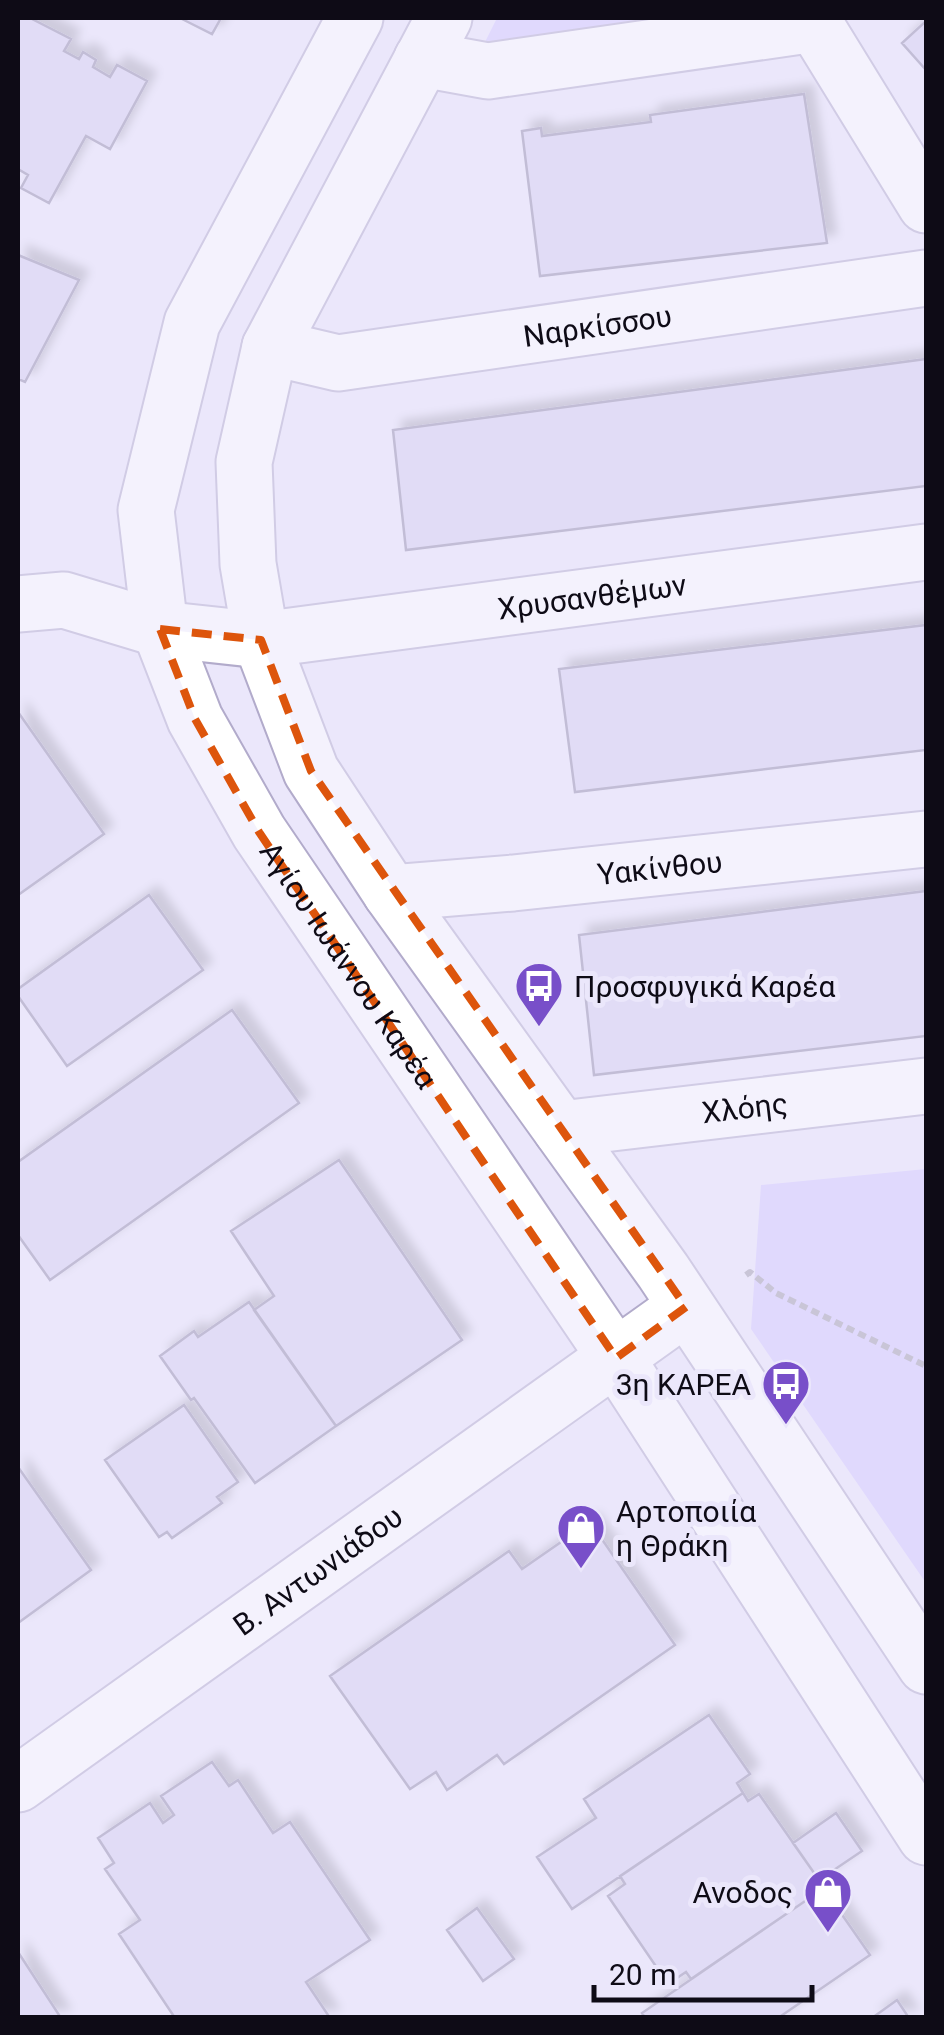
<svg xmlns="http://www.w3.org/2000/svg" width="944" height="2035" font-family="Roboto,sans-serif">
<style>
.green{fill:#d3c7ff}
.building{fill:#d6cff0;stroke:#918ba9;stroke-width:2.5;filter:url(#shadow)}
.lines{fill:none;stroke-linecap:round;stroke-linejoin:round}
.minor-casing{stroke:#b2abcb;stroke-width:59}
.tertiary-casing{stroke:#b2abcb;stroke-width:59}
.path{stroke:#9f9cac;stroke-width:6;stroke-dasharray:8 5;stroke-linecap:butt}
.minor{stroke:#fff;stroke-width:55}
.tertiary{stroke:#fff;stroke-width:55}
.marked{fill:none;stroke:#dd550c;stroke-width:8;stroke-dasharray:20 12;stroke-linejoin:round}
.labels{text-anchor:middle;dominant-baseline:central;stroke-width:10;stroke-linejoin:round;paint-order:stroke}
.street-label{font-size:30px;fill:#0e0b16;stroke:#ebe7fb}
.poi-label{font-size:30px;fill:#0e0b16;stroke:#ebe7fb;text-anchor:start}
</style>
<defs>
<filter id="shadow"><feDropShadow dx="9" dy="-9" stdDeviation="5" flood-color="#0004"/></filter>
</defs>
<rect width="100%" height="100%" fill="#ebe7fb"/>
<!-- green -->
<path class="green" d="M 497,18 L 701,18 L 485,42 Z
M 926,1169 L 926,1583 L 751,1329 L 761,1185 Z"/>
<!-- building -->
<path class="building" d="M 18,18 L 30,18 L 71,39 L 64,51 L 79,59 L 83,52 L 96,60 L 93,67 L 110,77 L 117,65 L 147,81 L 110,149 L 86,136 L 49,203 L 21,188 L 28,175 L 18,169 Z
M 180,18 L 221,18 L 212,34 Z
M 926,21 L 926,70 L 902,43 Z
M 804,94 L 827,243 L 540,276 L 522,131 L 541,128 L 542,136 L 651,122 L 650,115 Z
M 18,255 L 79,280 L 25,382 L 18,379 Z
M 926,359 L 926,486 L 406,550 L 393,430 Z
M 926,625 L 926,750 L 575,792 L 559,669 Z
M 18,712 L 104,834 L 18,895 Z
M 926,891 L 926,1036 L 594,1075 L 579,935 Z
M 149,895 L 203,970 L 67,1066 L 18,996 L 18,989 Z
M 232,1010 L 299,1103 L 50,1280 L 18,1235 L 18,1162 Z
M 339,1160 L 462,1340 L 336,1426 L 254,1310 L 274,1296 L 231,1231 Z
M 249,1302 L 336,1426 L 255,1483 L 194,1398 L 191,1400 L 160,1356 L 194,1331 L 198,1337 Z
M 184,1405 L 238,1482 L 217,1497 L 222,1503 L 172,1538 L 167,1532 L 159,1537 L 105,1460 Z
M 18,1467 L 91,1570 L 18,1623 Z
M 590,1522 L 675,1645 L 504,1764 L 497,1755 L 447,1790 L 436,1772 L 410,1789 L 330,1676 L 509,1551 L 522,1569 Z
M 709,1715 L 750,1774 L 737,1783 L 743,1793 L 572,1909 L 537,1857 L 596,1818 L 584,1799 Z
M 212,1762 L 229,1786 L 238,1780 L 273,1833 L 290,1822 L 370,1940 L 306,1982 L 330,2018 L 175,2018 L 119,1934 L 140,1920 L 105,1869 L 114,1863 L 98,1838 L 150,1803 L 163,1823 L 174,1815 L 161,1796 Z
M 743,1793 L 748,1801 L 759,1794 L 819,1880 L 809,1887 L 814,1895 L 691,1979 L 686,1972 L 668,1984 L 608,1896 L 625,1884 L 620,1876 Z
M 836,1813 L 862,1851 L 819,1880 L 793,1843 Z
M 814,1895 L 818,1903 L 829,1896 L 870,1955 L 778,2018 L 645,2018 L 642,2013 Z
M 477,1908 L 514,1959 L 483,1981 L 447,1930 Z
M 18,1952 L 61,2018 L 18,2018 Z
M 897,2000 L 909,2018 L 872,2018 Z"/>
<g class="lines">
<!-- minor casing -->
<g class="minor-casing">
<g id="minor">
<path d="M 811,18 L 926,205"/>
<path d="M 422,59 L 488,71 L 815,24"/>
<path id="s1" d="M 270,347 L 338,363 L 926,278"/>
<path id="s2" d="M 18,604 L 64,600 L 160,629 L 261,640 L 926,552"/>
<path id="s3" d="M 391,893 L 513,883 L 926,839"/>
<path id="s4" d="M 561,1129 L 926,1086"/>
<path id="s5" d="M 18,1784 L 686,1307"/>
</g>
</g>
<!-- tertiary casing -->
<g class="tertiary-casing">
<g id="tertiary">
<path id="s6" d="M 355,18 L 192,323 L 146,510 L 160,629 L 195,719 L 259,832 L 616,1358 L 926,1837"/>
<path d="M 444,18 L 270,347 L 244,462 L 248,564 L 261,640 L 311,771 L 391,893 L 663,1271 L 926,1666"/>
</g>
</g>
<!-- path -->
<path class="path" d="M 746,1275 L 750,1272 L 776,1293 L 926,1366"/>
<!-- minor -->
<use href="#minor" class="minor"/>
<!-- tertiary -->
<use href="#tertiary" class="tertiary"/>
</g>
<!-- marked area -->
<path d="M0 0H944V2035H0ZM 160,629 L 261,640 L 311,771 L 686,1307 L 616,1358 L 259,832 L 195,719 Z" fill="#ebe7fb" fill-opacity=".55" fill-rule="evenodd"/>
<path class="marked" d="M 160,629 L 261,640 L 311,771 L 686,1307 L 616,1358 L 259,832 L 195,719 Z"/>
<!-- icons -->
<defs>
<g id="bus-pin" transform="scale(2.5)"><path d="M0 17L-7.5 6A9.5 9.5 0 1 1 7.5 6Z" fill="#784fc9" stroke="#ebe7fb"/><path d="M-5-6H5V4H4V6H2V4H-2V6H-4V4H-5ZM-3.5-4V0h7V-4ZM-3.5 1.2v1.5H-2V1.2ZM2 1.2v1.5H3.5V1.2Z" fill="#fff"/></g>
<g id="shop-pin" transform="scale(2.5)"><path d="M0 17L-7.5 6A9.5 9.5 0 1 1 7.5 6Z" fill="#784fc9" stroke="#ebe7fb"/><path d="M-5-2.5h2.3a2.7 3.5 0 0 1 5.4 0H5L5.5 6h-11ZM-1.5-2.5h3a1.5 2.3 0 0 0-3 0Z" fill="#fff"/></g>
</defs>
<g fill-rule="evenodd">
<use href="#bus-pin" x="539" y="986"/>
<use href="#bus-pin" x="786" y="1384"/>
<use href="#shop-pin" x="581" y="1528"/>
<use href="#shop-pin" x="828" y="1892"/>
</g>
<g class="labels">
<!-- street labels -->
<g class="street-label">
<text stroke="none"><textPath href="#s1" startOffset="332">Ναρκίσσου</textPath></text>
<text stroke="none"><textPath href="#s2" startOffset="582">Χρυσανθέμων</textPath></text>
<text stroke="none"><textPath href="#s3" startOffset="270">Υακίνθου</textPath></text>
<text stroke="none"><textPath href="#s6" startOffset="1045">Αγίου Ιωάννου Καρέα</textPath></text>
<text stroke="none"><textPath href="#s4" startOffset="185">Χλόης</textPath></text>
<text stroke="none"><textPath href="#s5" startOffset="368">Β. Αντωνιάδου</textPath></text>
</g>
<!-- poi labels -->
<g class="poi-label">
<text x="574" y="986">Προσφυγικά Καρέα</text>
<text x="751" y="1384" text-anchor="end">3η ΚΑΡΕΑ</text>
<text x="616" y="1511">Αρτοποιία<tspan x="616" dy="34">η Θράκη</tspan></text>
<text x="793" y="1892" text-anchor="end">Ανοδος</text>
</g>
</g>
<!-- border -->
<rect width="944" height="2035" fill="none" stroke="#0e0b16" stroke-width="40"/>
<!-- scale -->
<path d="M594 1985v15h218v-15" fill="none" stroke="#0e0b16" stroke-width="5"/>
<text x="609" y="1985" font-size="30" fill="#0e0b16" stroke="#ebe7fb" stroke-width="8" paint-order="stroke">20 m</text>
</svg>
